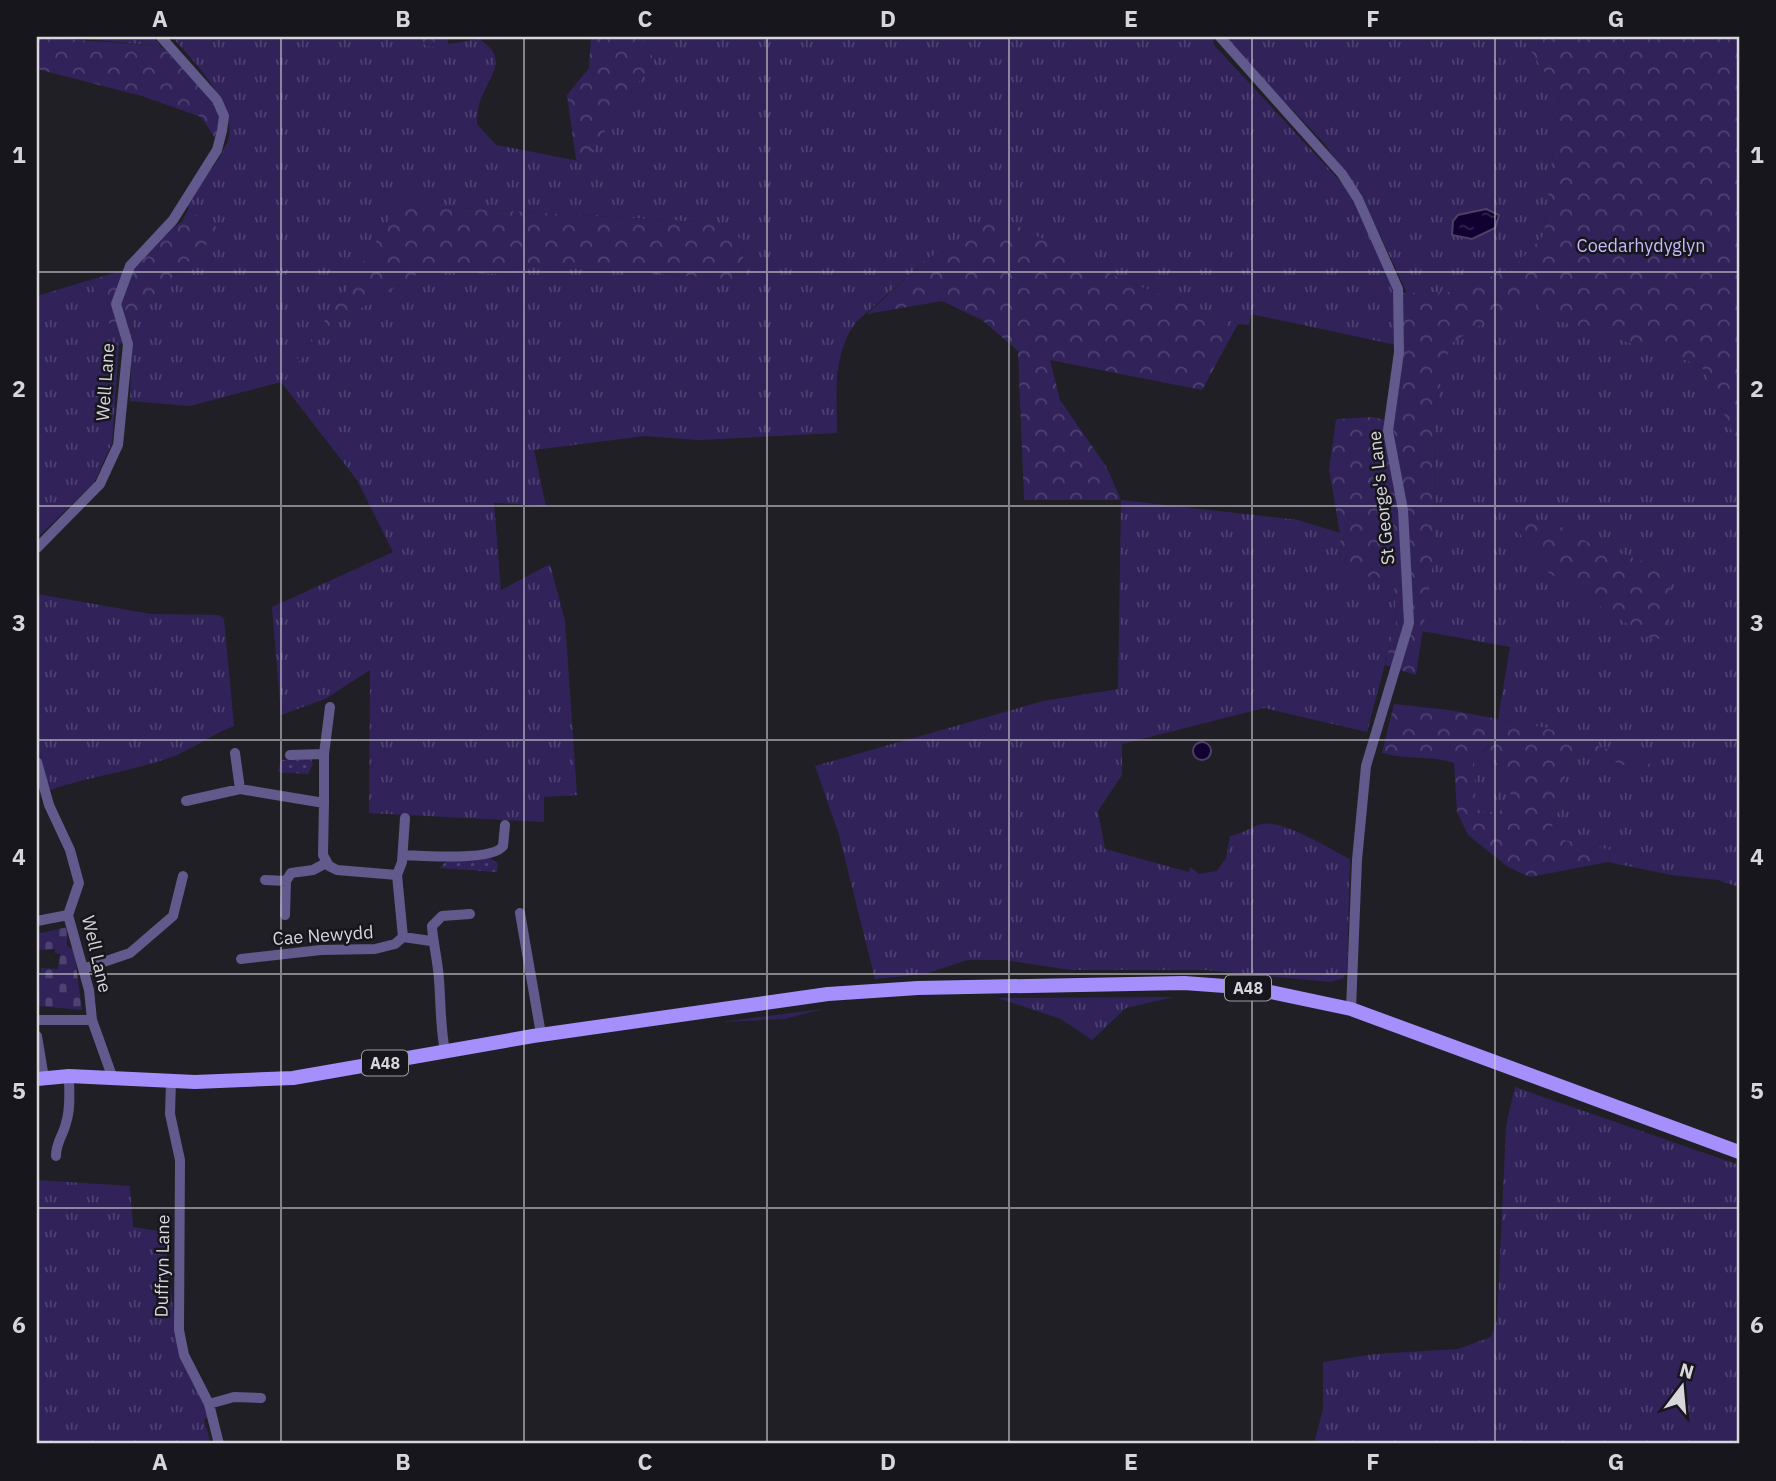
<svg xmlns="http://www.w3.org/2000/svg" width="1776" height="1481" font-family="'IBM Plex Sans',sans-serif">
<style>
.grass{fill:url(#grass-tufts);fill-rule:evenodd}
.forest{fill:url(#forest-crowns);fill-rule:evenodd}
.cemetery{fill:url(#cemetery-stones)}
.park{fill:url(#park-dots)}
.water{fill:url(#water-ripples);stroke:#4c4065;stroke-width:2}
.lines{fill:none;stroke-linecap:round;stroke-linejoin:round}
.minor{stroke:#62598d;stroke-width:10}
.major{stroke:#a58ffc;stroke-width:14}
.grid{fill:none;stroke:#d7d7db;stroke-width:2;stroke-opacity:0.55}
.labels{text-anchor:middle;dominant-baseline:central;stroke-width:5;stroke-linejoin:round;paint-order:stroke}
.shield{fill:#17161c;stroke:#9d9da2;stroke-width:2}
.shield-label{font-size:16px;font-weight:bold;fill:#d7d7db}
.park-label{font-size:18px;fill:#c4bbfc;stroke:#17161c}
.street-label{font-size:18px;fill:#d7d7db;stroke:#17161c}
.neatline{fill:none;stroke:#d7d7db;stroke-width:2.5}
.grid-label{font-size:23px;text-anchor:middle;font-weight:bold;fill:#d7d7db}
</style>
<defs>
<pattern id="grass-tufts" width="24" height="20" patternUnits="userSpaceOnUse" patternTransform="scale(1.75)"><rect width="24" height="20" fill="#31235a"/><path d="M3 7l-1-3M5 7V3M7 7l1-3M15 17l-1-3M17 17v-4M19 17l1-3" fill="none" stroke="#4e4271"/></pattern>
<pattern id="forest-crowns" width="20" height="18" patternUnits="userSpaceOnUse" patternTransform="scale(1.75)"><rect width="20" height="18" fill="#31235a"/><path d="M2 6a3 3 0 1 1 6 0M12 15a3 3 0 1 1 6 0" fill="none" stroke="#4e4271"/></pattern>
<pattern id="cemetery-stones" width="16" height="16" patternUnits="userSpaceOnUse" patternTransform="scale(1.75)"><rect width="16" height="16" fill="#31235a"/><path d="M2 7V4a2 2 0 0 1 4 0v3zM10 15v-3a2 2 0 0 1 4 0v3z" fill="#4e4271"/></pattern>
<pattern id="park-dots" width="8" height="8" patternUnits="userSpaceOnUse" patternTransform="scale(1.75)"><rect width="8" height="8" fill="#31235a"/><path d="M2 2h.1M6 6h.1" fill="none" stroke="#4e4271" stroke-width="1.8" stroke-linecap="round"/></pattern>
<pattern id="water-ripples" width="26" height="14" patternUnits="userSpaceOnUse" patternTransform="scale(1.75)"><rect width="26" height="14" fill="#110032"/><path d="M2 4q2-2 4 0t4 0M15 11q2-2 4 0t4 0" fill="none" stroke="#33244f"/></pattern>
</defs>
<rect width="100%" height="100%" fill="#201f25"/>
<!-- grass -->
<path class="grass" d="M 64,37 L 153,37 L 161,46 L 73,38 Z
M 172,37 L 410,37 L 430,47 L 479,39 C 508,57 492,73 482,96 C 478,105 477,114 477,124 L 496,145 L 584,162 L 654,59 L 641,37 L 1212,37 L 1214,45 L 1353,195 L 1393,287 L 1396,345 L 1251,314 L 1249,325 L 1238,324 L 1123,280 L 927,259 L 856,322 C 832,355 837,394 837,433 L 699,440 L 645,436 L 534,450 L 546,506 L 494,503 L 501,590 L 550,564 L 565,621 L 577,795 L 544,797 L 544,822 L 369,813 L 370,670 L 325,699 L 281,715 L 272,607 L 393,552 L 357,480 L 281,382 L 190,406 L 130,401 L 133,316 L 212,239 L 225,233 L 188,210 L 188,202 C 200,183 218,164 227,143 C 241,110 193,60 172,37 ZM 423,206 L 718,223 L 741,239 L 746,280 L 527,265 L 495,274 L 421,272 L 332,325 L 286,375 L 350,285 Z
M 1227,37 L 1526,37 L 1524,40 L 1559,95 L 1544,235 L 1518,263 L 1496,275 L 1450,292 L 1407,293 L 1361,194 L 1323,142 L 1238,53 Z
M 90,280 L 119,345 L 112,443 L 94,483 L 37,538 L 37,296 Z
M 1536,300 L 1551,318 L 1701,365 L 1739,446 L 1739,887 L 1718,880 L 1671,875 L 1608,862 L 1612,851 L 1564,840 L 1550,832 L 1565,793 L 1565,776 L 1576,754 L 1603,758 L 1663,778 L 1658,768 L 1547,728 L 1498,719 L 1510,647 L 1422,631 L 1434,555 L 1435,408 L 1450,343 L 1513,305 ZM 1553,522 L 1589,543 L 1671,571 L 1516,528 Z
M 1121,500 L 1298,520 L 1340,533 L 1341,572 L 1394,581 L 1396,622 L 1367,732 L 1264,708 L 1122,744 L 1122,775 L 1098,811 L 1105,849 L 1189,872 L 1190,867 L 1199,874 L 1217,871 L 1226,858 L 1230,836 C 1242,834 1251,827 1261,824 C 1283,819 1330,849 1350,859 L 1347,971 L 1343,978 L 1331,982 L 1205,970 L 1071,970 L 1005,960 L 967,960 L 925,974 L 875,979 L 839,835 L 815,766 L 1043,701 L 1118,689 Z
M 37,594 L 151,614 L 219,615 L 224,619 L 234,726 C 210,735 190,751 166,759 C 127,772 88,777 50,790 L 37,747 Z
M 1490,746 L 1517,808 L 1475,814 L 1474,758 Z
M 1173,997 L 1126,1008 L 1092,1040 L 1061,1019 L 998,998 Z
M 823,1009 L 784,1019 L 722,1022 Z
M 1515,1087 L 1739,1165 L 1739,1444 L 1314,1444 L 1323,1409 L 1323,1362 L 1375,1354 L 1458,1349 L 1491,1337 L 1497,1320 L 1506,1126 Z
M 37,1180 L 130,1186 L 133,1227 L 164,1232 L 176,1334 L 208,1410 L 209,1416 L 204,1420 L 211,1444 L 37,1444 Z"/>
<!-- forest -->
<path class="forest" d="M 37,37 L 161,46 L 213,99 L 221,123 L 215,138 L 201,117 L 142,96 L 37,69 Z
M 410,37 L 446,37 L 449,45 L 430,47 Z
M 591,37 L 641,37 L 654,59 L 584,162 L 576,160 L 567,95 L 589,68 Z
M 1526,37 L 1739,37 L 1739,446 L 1701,365 L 1551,318 L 1541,311 L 1536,300 L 1513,305 L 1450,344 L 1435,408 L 1434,555 L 1416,675 L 1385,665 L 1396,622 L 1394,581 L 1341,572 L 1340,533 L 1329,470 L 1336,419 L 1374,417 L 1384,420 L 1396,345 L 1394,293 L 1450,292 L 1496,275 L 1518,263 L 1544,235 L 1559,95 L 1524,40 Z
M 405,193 L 423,206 L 719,223 L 741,239 L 746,280 L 527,265 L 495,274 L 421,272 L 332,325 L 281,382 L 350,285 Z
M 188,210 L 226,233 L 212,239 L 133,316 L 132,336 L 119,345 L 90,280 L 124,270 L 167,230 L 182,222 Z
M 996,215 L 1123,280 L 1238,324 L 1202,390 L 1050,360 L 1060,400 L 1106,466 L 1121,500 L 1024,500 L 1018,351 L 982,320 L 942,301 L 867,314 L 927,259 Z
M 1526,522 L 1553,522 L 1589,543 L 1671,571 L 1667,640 L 1649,638 L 1545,570 L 1516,528 Z
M 1394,704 L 1449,710 L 1547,728 L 1658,767 L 1664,779 L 1603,758 L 1576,754 L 1565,776 L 1565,793 L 1550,832 L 1564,840 L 1612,850 L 1608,862 L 1530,877 L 1508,867 L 1468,835 L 1457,812 L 1454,763 C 1431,755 1407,760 1382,753 ZM 1489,746 L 1517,808 L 1476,814 L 1474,758 Z"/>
<!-- cemetery -->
<path class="cemetery" d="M 67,927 L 67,946 L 74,950 L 82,1010 L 38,1006 L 41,968 L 58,969 L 60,954 L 55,953 L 55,949 L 37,950 L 37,934 Z"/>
<!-- park -->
<path class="park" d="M 311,759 L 313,764 L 308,774 L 278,772 L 281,760 Z
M 490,858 L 498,863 L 497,872 L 439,868 L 449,859 Z"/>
<!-- water -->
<path class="water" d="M 1486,209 L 1499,215 L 1495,228 L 1472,239 L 1452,235 L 1453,221 L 1458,215 Z
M1193 751a9 9 0 1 1 18 0a9 9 0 1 1-18 0Z"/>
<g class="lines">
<!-- minor -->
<path class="minor" d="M 1220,37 L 1342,174 L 1358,199 L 1398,289 L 1399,352 L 1388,431 L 1403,510 L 1409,623 L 1366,766 L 1357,860 L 1351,1009
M 37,548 L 100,484 L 118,445 L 128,344 L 116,304 L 130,266 L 173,220 L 217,150 L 222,131 L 224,116 L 217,100 L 161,37
M 235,753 L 240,789
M 290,755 L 324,754
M 37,762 L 49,805 L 70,850 L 79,883 L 68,915 L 89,990 L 92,1020 L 112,1076
M 186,801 L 240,789 L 324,803 L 323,855 L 329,866 L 337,870 L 397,875
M 324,803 L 324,754 L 330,707
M 403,855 C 422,856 493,861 503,846 L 505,825
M 265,880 L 286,881
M 520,913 L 541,1034
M 285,915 L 286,881 L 291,873 L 313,870 L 326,863
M 37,921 L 68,915
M 403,937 L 397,875 L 402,862 L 405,818
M 241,959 L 321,950 L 375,949 L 395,944 L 403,937 L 431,941
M 83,969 L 130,953 L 173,916 L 183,876
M 37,1020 L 92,1020
M 37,1036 L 44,1078
M 445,1051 C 440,1026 441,1004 439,980 C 438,961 433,944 432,926 L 442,916 L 470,914
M 171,1081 L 170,1114 L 180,1160 L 179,1330 L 184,1355 L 209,1404 L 219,1444
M 56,1156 C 56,1142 63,1136 66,1123 C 71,1108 69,1091 69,1076
M 209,1404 L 234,1397 L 261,1398"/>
<!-- major -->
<path class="major" d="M 37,1079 L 69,1076 L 195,1082 L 293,1078 L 533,1036 L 828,994 L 918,988 L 1184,983 L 1252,988 L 1351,1009 L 1739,1152"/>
</g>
<!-- grid -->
<path class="grid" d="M 281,37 L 281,1444M 524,37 L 524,1444M 767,37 L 767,1444M 1009,37 L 1009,1444M 1252,37 L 1252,1444M 1495,37 L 1495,1444M 37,272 L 1739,272M 37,506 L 1739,506M 37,740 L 1739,740M 37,974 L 1739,974M 37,1208 L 1739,1208"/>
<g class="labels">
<!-- shield labels -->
<g class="shield">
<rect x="1225" y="975.5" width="46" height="25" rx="5"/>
<rect x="362" y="1050.5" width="46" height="25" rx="5"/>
</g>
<g class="shield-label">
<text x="1248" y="988">A48</text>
<text x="385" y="1063">A48</text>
</g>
<!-- park labels -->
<g class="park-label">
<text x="1641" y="245">Coedarhydyglyn</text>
</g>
<!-- street labels -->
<g class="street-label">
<text transform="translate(105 382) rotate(-86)">Well Lane</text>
<text transform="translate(1381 498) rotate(-96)">St George's Lane</text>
<text transform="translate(323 935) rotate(-4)">Cae Newydd</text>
<text transform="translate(97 954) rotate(77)">Well Lane</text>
<text transform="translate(162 1266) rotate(-89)">Duffryn Lane</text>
</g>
</g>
<!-- border -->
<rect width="1776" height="1481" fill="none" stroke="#17161c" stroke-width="77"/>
<!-- north arrow -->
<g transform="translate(1682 1387) rotate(16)" stroke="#17161c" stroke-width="5" paint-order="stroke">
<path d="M0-5L12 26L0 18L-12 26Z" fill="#d7d7db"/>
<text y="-10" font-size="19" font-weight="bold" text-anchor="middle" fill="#d7d7db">N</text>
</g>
<rect x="38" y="38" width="1700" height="1404" class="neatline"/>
<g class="grid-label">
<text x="160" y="27">A</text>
<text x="403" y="27">B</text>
<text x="645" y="27">C</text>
<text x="888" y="27">D</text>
<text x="1131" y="27">E</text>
<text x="1373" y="27">F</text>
<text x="1616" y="27">G</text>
<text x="19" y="163">1</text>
<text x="1757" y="163">1</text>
<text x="19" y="397">2</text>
<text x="1757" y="397">2</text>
<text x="19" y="631">3</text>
<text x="1757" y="631">3</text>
<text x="19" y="865">4</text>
<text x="1757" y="865">4</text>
<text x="19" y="1099">5</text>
<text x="1757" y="1099">5</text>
<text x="19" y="1333">6</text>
<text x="1757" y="1333">6</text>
<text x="160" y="1470">A</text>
<text x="403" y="1470">B</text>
<text x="645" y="1470">C</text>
<text x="888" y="1470">D</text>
<text x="1131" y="1470">E</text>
<text x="1373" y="1470">F</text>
<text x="1616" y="1470">G</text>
</g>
</svg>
